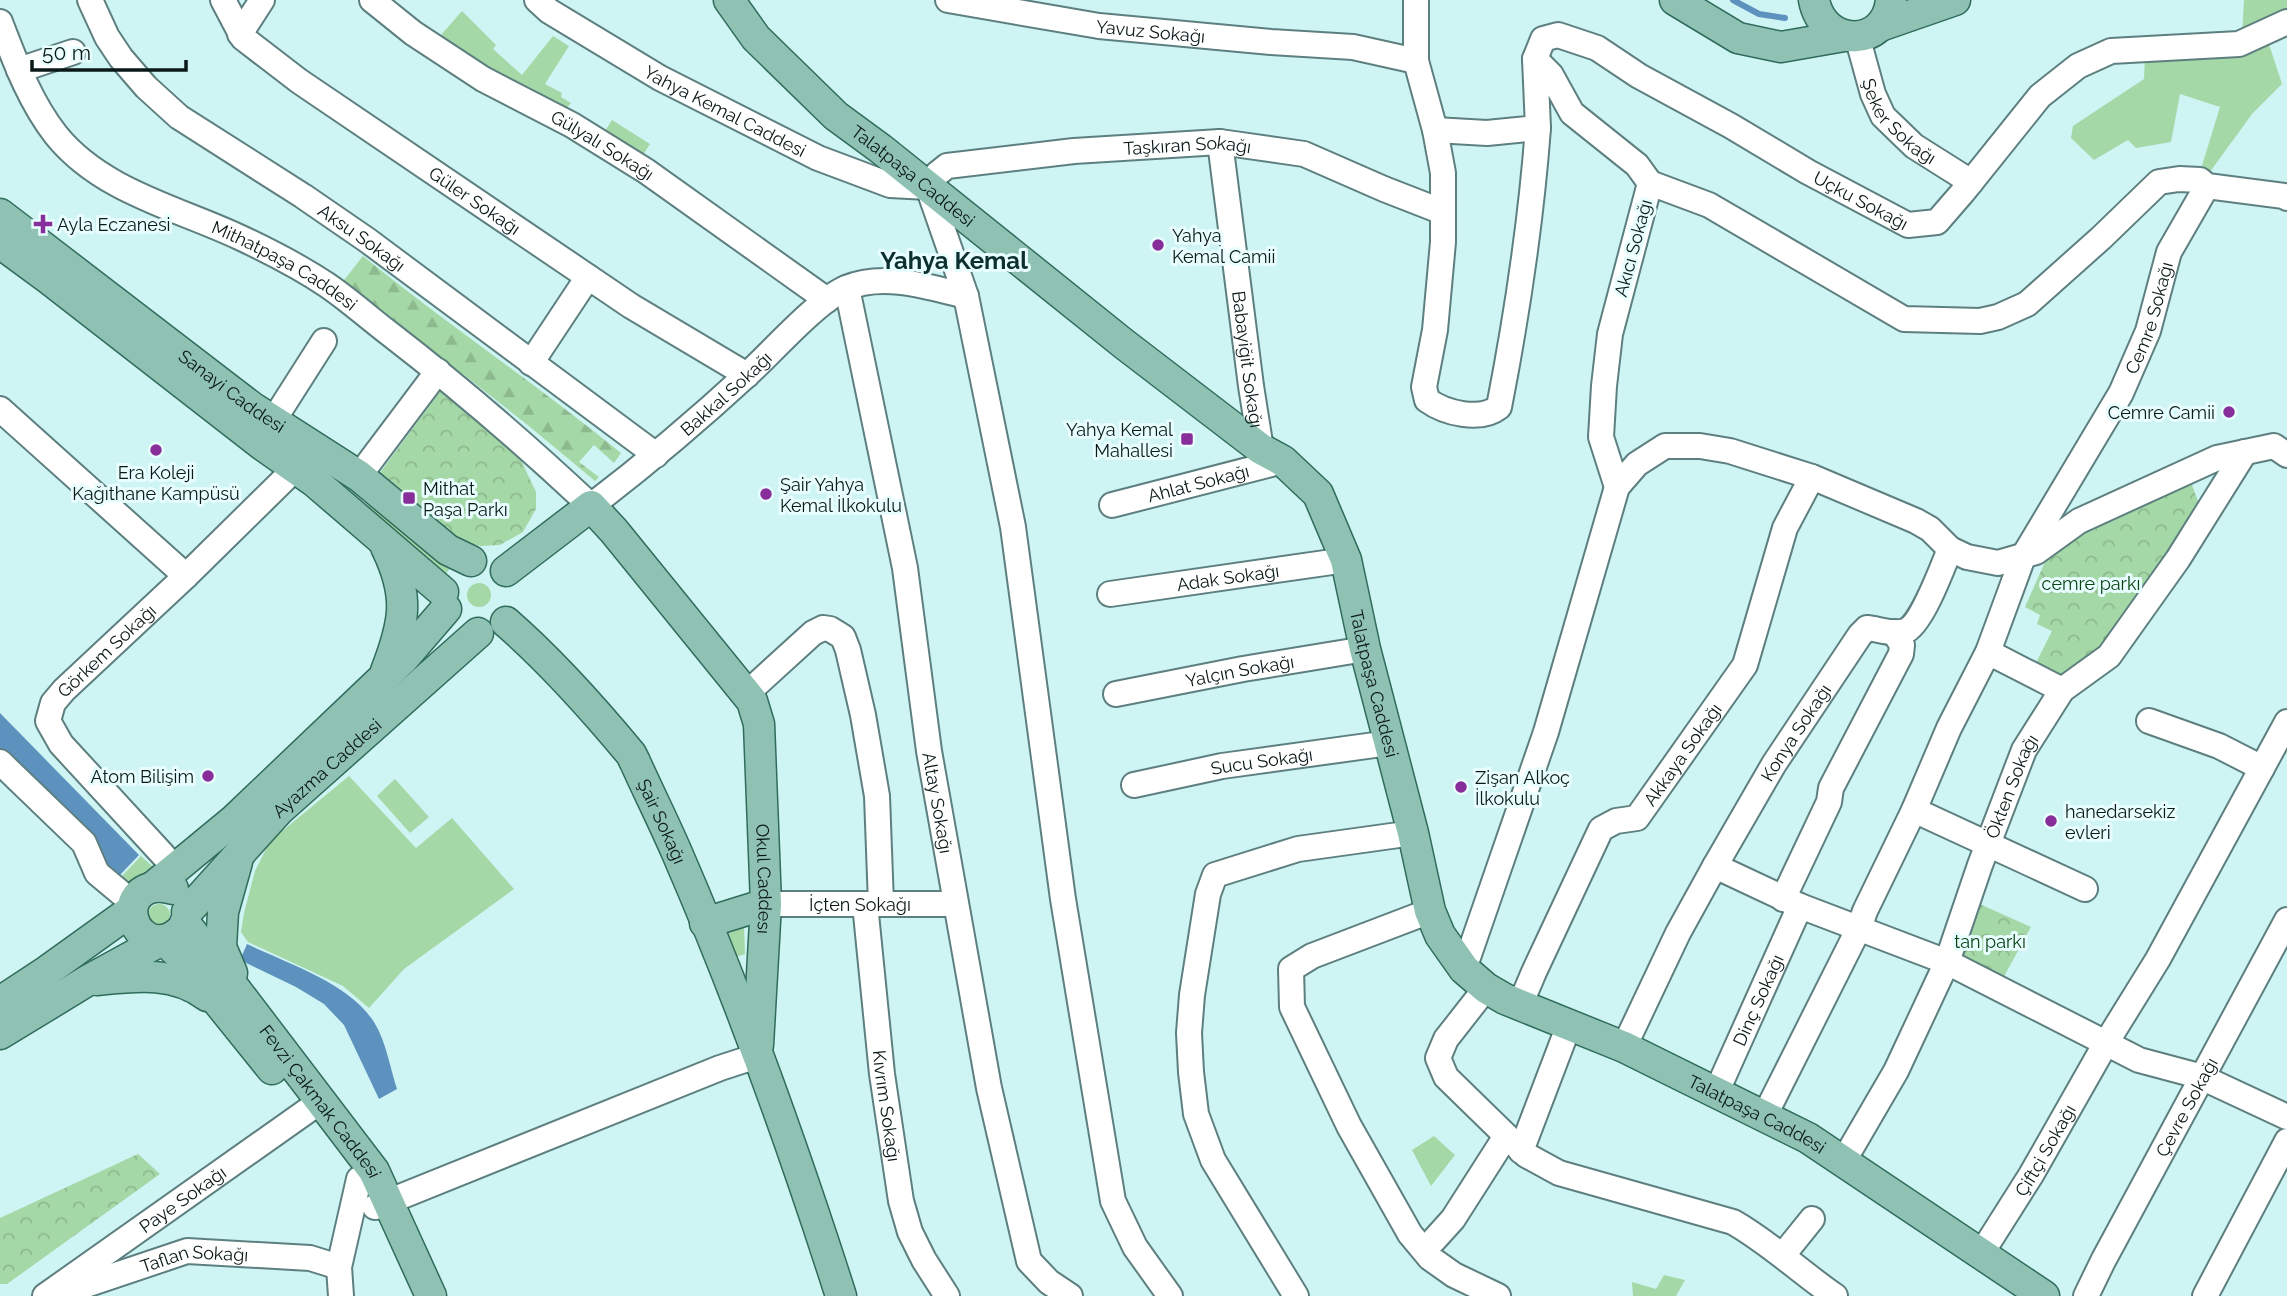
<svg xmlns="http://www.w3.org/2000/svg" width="2287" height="1296" font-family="Raleway,sans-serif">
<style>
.grass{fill:#a5d8a7}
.forest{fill:url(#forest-firs)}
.park{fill:url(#park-crowns)}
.water{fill:#5d92bf}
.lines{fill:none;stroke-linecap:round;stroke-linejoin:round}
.stream{stroke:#5d92bf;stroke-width:6}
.minor-casing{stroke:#5d7f7f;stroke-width:28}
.major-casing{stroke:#306c5c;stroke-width:33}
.minor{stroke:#fff;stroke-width:24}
.major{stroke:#8fc2b3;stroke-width:30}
.poi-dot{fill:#882e9a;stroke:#e8fefe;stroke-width:2.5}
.labels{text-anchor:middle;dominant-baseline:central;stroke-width:6;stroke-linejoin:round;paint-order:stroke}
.street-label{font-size:18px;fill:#0a1818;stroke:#e8fefe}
.poi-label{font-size:18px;fill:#0a1818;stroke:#e8fefe;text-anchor:start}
.park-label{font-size:18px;fill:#094314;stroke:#e8fefe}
.district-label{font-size:24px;font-weight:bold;fill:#0d2f2f;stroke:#e8fefe}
</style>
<defs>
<pattern id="forest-firs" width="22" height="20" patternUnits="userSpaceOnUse" patternTransform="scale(1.75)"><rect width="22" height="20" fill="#a5d8a7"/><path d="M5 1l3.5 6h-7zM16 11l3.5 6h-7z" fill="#8db98f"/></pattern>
<pattern id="park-crowns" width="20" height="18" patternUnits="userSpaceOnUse" patternTransform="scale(1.75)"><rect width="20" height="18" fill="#a5d8a7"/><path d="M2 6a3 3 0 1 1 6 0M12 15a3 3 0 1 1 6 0" fill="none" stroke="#8db98f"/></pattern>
</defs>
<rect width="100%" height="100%" fill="#cff4f4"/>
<!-- grass -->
<path class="grass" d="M 2244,0 L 2287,0 L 2287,8 L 2242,36 Z
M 462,11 L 496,45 L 493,49 L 522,75 L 553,36 L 569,46 L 545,84 L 562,93 L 561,97 L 571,103 L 566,109 L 491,71 L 441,35 Z
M 2266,35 L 2282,84 L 2252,114 L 2207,176 L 2200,172 L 2220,107 L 2180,94 L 2171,142 L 2136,148 L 2128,140 L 2094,160 L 2071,138 L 2073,126 L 2144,79 L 2145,56 Z
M 612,120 L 650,144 L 643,155 L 605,131 Z
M 370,504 L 451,567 L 442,579 L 364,510 Z
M467 595a12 12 0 1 1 24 0a12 12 0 1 1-24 0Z
M 349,776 L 416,848 L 452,818 L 514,889 L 404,969 L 369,1008 L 343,986 L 248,942 L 241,932 L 244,913 L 255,871 L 270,841 Z
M 395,779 L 429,817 L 410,833 L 377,796 Z
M 141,856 L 153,867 L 131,888 L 120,878 Z
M148 915a11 11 0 1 1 22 0a11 11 0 1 1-22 0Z
M 744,926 L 745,954 L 732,958 L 723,933 Z
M 1434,1136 L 1455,1155 L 1431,1186 L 1412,1150 Z
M 1664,1275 L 1685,1280 L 1676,1296 L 1633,1296 L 1632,1282 L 1656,1289 Z"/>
<!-- forest -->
<path class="forest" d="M 363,256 C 447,324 537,385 621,453 L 614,463 L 594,445 L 579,462 L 599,477 L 595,481 C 513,411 428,346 341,284 Z"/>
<!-- park -->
<path class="park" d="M 441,390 L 521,460 L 536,492 L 536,509 L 523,532 L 500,545 L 481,546 L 461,541 L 379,474 Z
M 2189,477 L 2201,509 L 2102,653 L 2062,683 L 2035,665 L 2052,631 L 2037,624 L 2040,615 L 2025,607 L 2052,546 Z
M 1973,901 L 2031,927 L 2001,982 L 1954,959 Z
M 138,1154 L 160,1174 L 7,1284 L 0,1284 L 0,1218 Z"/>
<!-- water -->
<path class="water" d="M 0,713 L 139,855 L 119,876 L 0,751 Z
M 247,944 C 288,964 349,983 374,1022 C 386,1041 390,1068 397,1089 L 379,1099 L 344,1025 L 324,1004 L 296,987 L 240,960 Z"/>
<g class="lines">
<!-- stream -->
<path class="stream" d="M 1733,0 L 1759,14 L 1785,18"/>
<!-- minor casing -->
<g class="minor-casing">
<g id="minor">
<path id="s1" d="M 90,0 L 107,37 L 121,58 L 146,87 L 179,117 L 303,196 L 367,240 L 656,455"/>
<path id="s2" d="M 223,0 L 243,38 L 299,81 L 631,306 L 747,375"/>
<path id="s3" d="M 372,0 L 413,33 L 483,79 L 572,125 L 646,171 L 827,300"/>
<path id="s4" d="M 537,0 L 549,11 L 660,78 L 818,158 L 890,185 L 928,187"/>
<path id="s5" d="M 948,0 L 1099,26 L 1271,42 L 1353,47 L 1416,61 L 1435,130 L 1443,173 L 1443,242 L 1435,330 L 1424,387 L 1427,400 C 1445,413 1480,422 1499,407 C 1517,315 1531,221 1538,128"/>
<path d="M 1416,0 L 1416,61"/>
<path id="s6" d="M 0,22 C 15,61 30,102 56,135 C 101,191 177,208 239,237 C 269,251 300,267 327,285 C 349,300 369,318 390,334 C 460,388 526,445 591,506 C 646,464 699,419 750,372 C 774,350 817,301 846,288 C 884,272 929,287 966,296"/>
<path d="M 240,34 L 262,0"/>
<path id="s7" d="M 1857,36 L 1873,94 L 1883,116 L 1914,146 L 1971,182"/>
<path id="s8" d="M 1535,59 L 1543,39 L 1558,35 L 1597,48 L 1639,76 L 1731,126 L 1808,172 L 1908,225 L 1937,222 L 1963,192 L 2040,96 L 2078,66 L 2111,51 L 2239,44 L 2287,22"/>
<path d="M 19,70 L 73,52"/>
<path d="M 1435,130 L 1487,133 L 1538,128 L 1535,59 L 1551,75 L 1572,113 L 1637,165 L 1650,183 L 1610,334 L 1604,386 L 1601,437 L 1617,487"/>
<path id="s9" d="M 1220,142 L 1251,386 L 1261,449"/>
<path d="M 1650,183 L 1709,205 L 1904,319 L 1980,321 L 1998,317 L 2027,304 L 2101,238 L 2159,182 L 2179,179 L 2200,180 L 2207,186 L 2284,196 L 2287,198"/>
<path d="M 928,187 L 966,296 L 1013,527 L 1063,899 L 1113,1201 L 1135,1247 L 1170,1296"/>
<path id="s10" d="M 928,187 L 937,174 L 947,166 L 1074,151 L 1220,142 L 1304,154 L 1384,189 L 1443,212"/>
<path id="s11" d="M 847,288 L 905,568 L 929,751 L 989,1088 L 1029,1261 L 1049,1282 L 1070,1296"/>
<path d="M 531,363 L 588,277"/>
<path d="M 0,409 L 186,576"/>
<path d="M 273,421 L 324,341"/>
<path d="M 359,476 L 438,371"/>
<path id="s12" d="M 1112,505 L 1283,461"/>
<path id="s13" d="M 1110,594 L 1346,560"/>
<path d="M 1988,652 L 2062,690"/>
<path d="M 746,694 L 813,633 L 823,628 L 830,629 L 843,637 L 848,650 L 863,715 L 877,796 L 881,904"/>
<path id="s14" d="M 1116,694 L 1243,669 L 1365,649"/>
<path d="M 2149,721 L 2219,746 L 2262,768"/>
<path d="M 0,762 L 84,843 L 97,873 L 133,903"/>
<path id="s15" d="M 1134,785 L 1222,766 L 1389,743"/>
<path d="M 1914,810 L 2085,889"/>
<path id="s16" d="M 1715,866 L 1774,764 L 1860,635 L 1867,628 C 1878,629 1895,635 1905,631 C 1921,626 1943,566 1950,549"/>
<path id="s17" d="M 176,869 L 61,744 L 48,721 L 53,703 L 64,690 L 186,576 L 308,456"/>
<path d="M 1783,899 L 1829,802 L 1831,788 L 1901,654 L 1902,645 L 1894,632"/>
<path id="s18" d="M 766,904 L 955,904"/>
<path id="s19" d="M 865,904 L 882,1074 L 901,1201 L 910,1232 L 924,1260 L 947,1296"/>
<path d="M 1430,911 L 1312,956 L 1291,969 L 1292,1007 L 1349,1126 L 1410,1234 L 1430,1258 L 1454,1275 L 1498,1296"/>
<path d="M 1464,969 L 1546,732 L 1617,487 L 1637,464 L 1665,446 L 1700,446 L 1730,451 L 1812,477 L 1916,521 L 1930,529 L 1950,549 L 1967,557 L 1998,563 L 2036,552 L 2079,521 L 2217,458 L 2274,446 L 2287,455"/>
<path d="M 1486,988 L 1446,1039 L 1438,1058 L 1446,1077 L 1526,1155 L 1559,1173 L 1733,1222 C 1770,1243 1800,1272 1835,1296"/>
<path id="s20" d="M 1520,1005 L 1534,972 L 1601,829 L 1616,821 L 1637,818 L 1745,665 L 1785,528 L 1812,477"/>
<path d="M 1624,1047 L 1678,933 L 1715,866 L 1800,906 L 1947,962 L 2139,1060 L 2199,1076 L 2287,1117"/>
<path id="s21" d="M 1716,1093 L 1800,906"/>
<path id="s22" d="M 1765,1115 L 1859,928 L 1865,911 L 1914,810 L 1949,728 L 1988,652 L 2023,557 L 2121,393 L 2148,331 L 2169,252 L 2207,186"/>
<path d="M 1521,1151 L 1569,1025"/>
<path id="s23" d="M 1843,1162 L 1896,1071 L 1947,962 L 1980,865 L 2024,750 L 2062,690 L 2109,656 L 2178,559 L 2245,452"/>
<path d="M 375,1207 L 720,1068 L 757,1056"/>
<path d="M 1434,1240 L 1453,1219 L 1506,1136"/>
<path id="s24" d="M 1981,1254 L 2031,1175 L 2106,1043 L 2158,959 L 2287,722"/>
<path d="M 1783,1255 L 1812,1219"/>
<path id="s25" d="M 65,1292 L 187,1251 L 310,1258 L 339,1267"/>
<path id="s26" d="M 45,1296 L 321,1101"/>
<path d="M 341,1296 L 339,1267 L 359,1179"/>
<path d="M 1296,1296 L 1213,1160 L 1196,1114 L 1191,1072 L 1189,1033 L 1192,995 L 1208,894 L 1215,875 L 1298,849 L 1413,833"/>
<path id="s27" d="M 2086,1296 L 2103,1261 L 2287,920"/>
<path d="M 2205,1296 L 2287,1141"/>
</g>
</g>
<!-- major casing -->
<g class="major-casing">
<g id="major">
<path id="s28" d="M 729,0 L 756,38 L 836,116 L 881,149 L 1124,344 L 1261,449 L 1283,461 L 1318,494 L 1346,560 L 1365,649 L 1413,833 L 1430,911 L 1440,935 L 1464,969 L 1486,988 L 1505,999 L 1624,1047 L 1808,1138 L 2044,1296"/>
<path d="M 1675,0 L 1738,38 L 1781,47 L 1844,36"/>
<path d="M 1814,0 C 1823,48 1886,49 1891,0"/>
<path d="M 1880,26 L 1955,0"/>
<path id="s29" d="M 0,214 L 253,408 L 359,476 L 448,550 L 471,561"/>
<path d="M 0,243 L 49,279 L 261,444 L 315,482 L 443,592"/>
<path id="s30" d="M 506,571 L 591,506 L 614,531 L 752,701 L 759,724 L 766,904 L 758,1045"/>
<path id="s31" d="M 506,622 C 552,662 592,707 631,754 L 635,762 C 649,793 664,823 677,853 C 740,998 793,1146 841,1296"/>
<path d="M 386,671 C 405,622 410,596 386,547"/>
<path d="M 154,886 L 234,820 L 403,659 L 446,609"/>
<path d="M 132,910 C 133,936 159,951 180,931"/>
<path id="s32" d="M 187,912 L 279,810 L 478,633"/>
<path id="s33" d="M 185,923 L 374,1171 L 431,1296"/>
<path d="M 705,923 L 766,904"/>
<path d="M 164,940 L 181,956 L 272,1069"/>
<path d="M 232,973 L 221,947 L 223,912 L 237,862"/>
<path d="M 97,980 C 136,976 175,971 207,996"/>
<path d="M 0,1002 L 47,971 L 132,910 C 135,889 154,883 173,889"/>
<path d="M 0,1034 L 87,981 L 160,941"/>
</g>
</g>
<!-- minor -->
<use href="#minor" class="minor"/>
<!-- major -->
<use href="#major" class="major"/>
</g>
<!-- markers -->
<g class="poi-dot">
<path d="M39.5 213.5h7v7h7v7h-7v7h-7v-7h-7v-7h7z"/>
<circle cx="1158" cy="245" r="7"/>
<circle cx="2229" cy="412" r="7"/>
<rect x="1180" y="432" width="14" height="14" rx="3.5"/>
<circle cx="156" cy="450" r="7"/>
<circle cx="766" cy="494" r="7"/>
<rect x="402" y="491" width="14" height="14" rx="3.5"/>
<circle cx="208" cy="776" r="7"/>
<circle cx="1461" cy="787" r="7"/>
<circle cx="2051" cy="821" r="7"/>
</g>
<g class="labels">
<!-- street labels -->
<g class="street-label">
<text stroke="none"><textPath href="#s5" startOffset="205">Yavuz Sokağı</textPath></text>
<text stroke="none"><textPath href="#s4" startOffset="219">Yahya Kemal Caddesi</textPath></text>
<text stroke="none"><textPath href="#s7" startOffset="98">Şeker Sokağı</textPath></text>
<text stroke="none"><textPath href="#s3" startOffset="273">Gülyalı Sokağı</textPath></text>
<text stroke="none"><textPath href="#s10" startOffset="270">Taşkıran Sokağı</textPath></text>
<text stroke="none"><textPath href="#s28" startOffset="256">Talatpaşa Caddesi</textPath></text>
<text stroke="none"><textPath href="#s8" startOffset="383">Uçku Sokağı</textPath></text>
<text stroke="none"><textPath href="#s2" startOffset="326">Güler Sokağı</textPath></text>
<text stroke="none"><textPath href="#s1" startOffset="368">Aksu Sokağı</textPath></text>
<text transform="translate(1633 248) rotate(-75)">Akıcı Sokağı</text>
<text stroke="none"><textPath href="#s6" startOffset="392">Mithatpaşa Caddesi</textPath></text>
<text stroke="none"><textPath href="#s22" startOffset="887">Cemre Sokağı</textPath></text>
<text stroke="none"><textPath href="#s9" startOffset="219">Babayiğit Sokağı</textPath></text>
<text stroke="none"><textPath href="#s29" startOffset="292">Sanayi Caddesi</textPath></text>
<text stroke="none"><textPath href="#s6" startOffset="959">Bakkal Sokağı</textPath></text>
<text stroke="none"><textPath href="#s12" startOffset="89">Ahlat Sokağı</textPath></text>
<text stroke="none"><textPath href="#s13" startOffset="119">Adak Sokağı</textPath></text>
<text stroke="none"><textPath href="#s17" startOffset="290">Görkem Sokağı</textPath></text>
<text stroke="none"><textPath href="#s14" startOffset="126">Yalçın Sokağı</textPath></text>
<text stroke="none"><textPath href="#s28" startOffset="970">Talatpaşa Caddesi</textPath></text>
<text stroke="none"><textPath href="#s16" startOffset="156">Konya Sokağı</textPath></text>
<text stroke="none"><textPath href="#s20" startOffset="310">Akkaya Sokağı</textPath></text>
<text stroke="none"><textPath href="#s15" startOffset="130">Sucu Sokağı</textPath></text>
<text stroke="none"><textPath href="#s32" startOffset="201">Ayazma Caddesi</textPath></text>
<text stroke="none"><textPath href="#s23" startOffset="413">Ökten Sokağı</textPath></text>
<text stroke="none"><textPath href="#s11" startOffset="523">Altay Sokağı</textPath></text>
<text stroke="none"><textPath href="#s31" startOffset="256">Şair Sokağı</textPath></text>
<text stroke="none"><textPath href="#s30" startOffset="539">Okul Caddesı</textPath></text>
<text stroke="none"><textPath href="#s18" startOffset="94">İçten Sokağı</textPath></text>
<text stroke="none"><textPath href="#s21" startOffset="102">Dinç Sokağı</textPath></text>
<text stroke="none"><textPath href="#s33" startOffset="224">Fevzi Çakmak Caddesi</textPath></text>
<text stroke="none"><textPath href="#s19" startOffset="203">Kıvrım Sokağı</textPath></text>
<text stroke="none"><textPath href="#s27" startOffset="214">Çevre Sokağı</textPath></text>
<text stroke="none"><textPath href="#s28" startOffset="1600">Talatpaşa Caddesi</textPath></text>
<text stroke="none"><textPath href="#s24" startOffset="122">Çiftçi Sokağı</textPath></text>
<text stroke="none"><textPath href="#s26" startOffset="168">Paye Sokağı</textPath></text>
<text stroke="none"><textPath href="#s25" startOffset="135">Taflan Sokağı</textPath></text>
</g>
<!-- poi labels -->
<g class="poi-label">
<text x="57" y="224">Ayla Eczanesi</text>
<text x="1172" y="235">Yahya<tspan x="1172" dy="21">Kemal Camii</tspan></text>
<text x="2215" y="412" text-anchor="end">Cemre Camii</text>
<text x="1173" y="429" text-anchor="end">Yahya Kemal<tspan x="1173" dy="21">Mahallesi</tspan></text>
<text x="156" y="472" text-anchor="middle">Era Koleji<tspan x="156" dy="21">Kağıthane Kampüsü</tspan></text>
<text x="780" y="484">Şair Yahya<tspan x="780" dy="21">Kemal İlkokulu</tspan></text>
<text x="423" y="488">Mithat<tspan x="423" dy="21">Paşa Parkı</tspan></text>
<text x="194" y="776" text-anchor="end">Atom Bilişim</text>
<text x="1475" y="777">Zişan Alkoç<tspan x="1475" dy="21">İlkokulu</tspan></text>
<text x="2065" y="811">hanedarsekiz<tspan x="2065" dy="21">evleri</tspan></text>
</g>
<!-- park labels -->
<g class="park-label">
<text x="2091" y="583">cemre parkı</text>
<text x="1990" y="941">tan parkı</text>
</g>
<!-- district labels -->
<g class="district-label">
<text x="954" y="260">Yahya Kemal</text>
</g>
</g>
<!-- scale -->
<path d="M32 60v10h154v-10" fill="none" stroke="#0a1818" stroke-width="3.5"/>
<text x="42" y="60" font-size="21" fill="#0a1818" stroke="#e8fefe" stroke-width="5" paint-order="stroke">50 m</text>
</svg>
